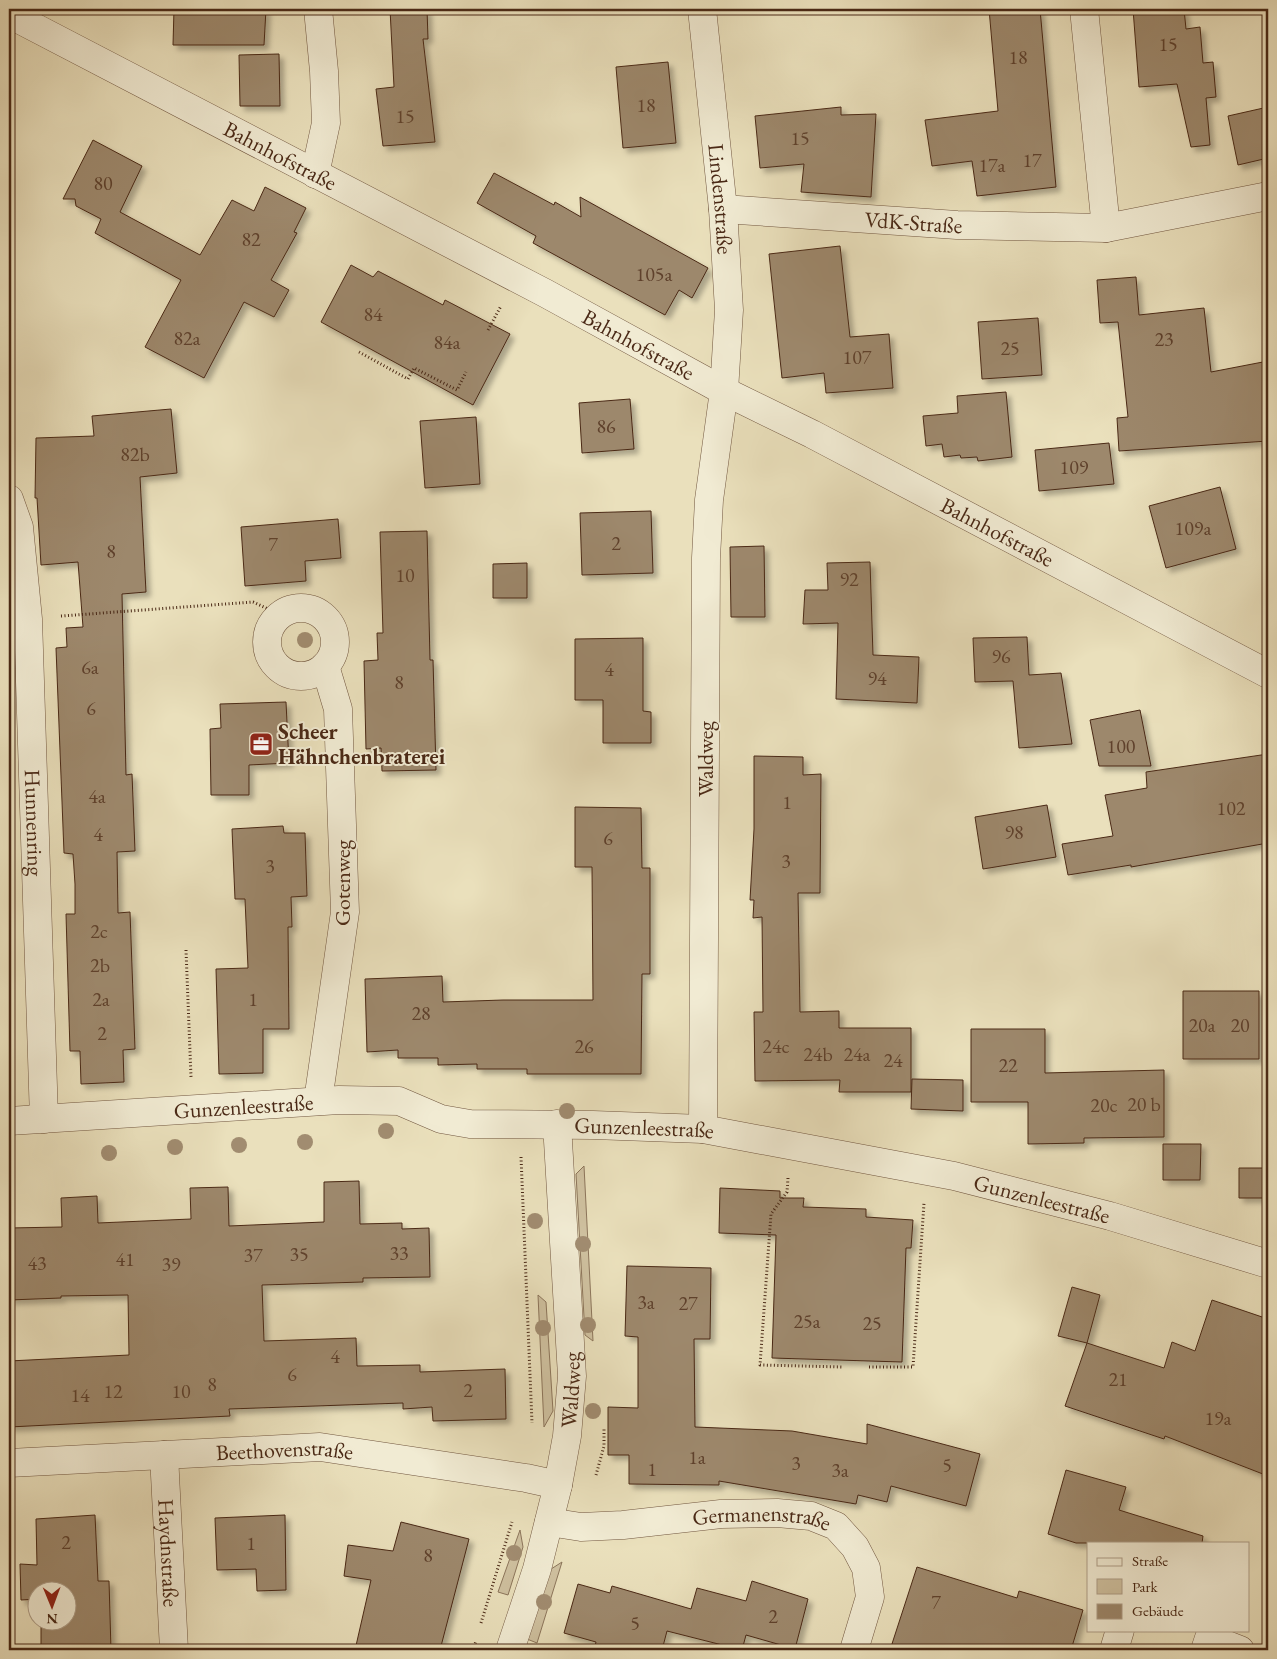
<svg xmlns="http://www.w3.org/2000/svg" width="1277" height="1659" font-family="'EB Garamond',serif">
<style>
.green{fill:#cfc1a0;stroke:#8c755b}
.building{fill:#9d886c;stroke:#4a2916;filter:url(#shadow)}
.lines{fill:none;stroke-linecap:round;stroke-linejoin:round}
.street-casing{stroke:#725740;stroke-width:29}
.path{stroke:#4a2916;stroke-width:3;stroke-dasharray:1 2.5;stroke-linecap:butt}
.street{stroke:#f1ebd3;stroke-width:28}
.tree{fill:#a18c70}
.labels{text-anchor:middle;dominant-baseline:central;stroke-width:4;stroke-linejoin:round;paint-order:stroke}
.number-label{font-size:20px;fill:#5f412c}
.street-label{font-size:22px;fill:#4a2916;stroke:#f1ebd3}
.poi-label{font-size:22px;font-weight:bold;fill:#4a2916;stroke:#f1ebd3;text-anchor:start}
</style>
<defs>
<filter id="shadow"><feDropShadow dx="4.5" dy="4.5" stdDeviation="2.5" flood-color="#0004"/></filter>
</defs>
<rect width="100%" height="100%" fill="#eae0bc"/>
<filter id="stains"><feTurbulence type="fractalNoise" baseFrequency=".004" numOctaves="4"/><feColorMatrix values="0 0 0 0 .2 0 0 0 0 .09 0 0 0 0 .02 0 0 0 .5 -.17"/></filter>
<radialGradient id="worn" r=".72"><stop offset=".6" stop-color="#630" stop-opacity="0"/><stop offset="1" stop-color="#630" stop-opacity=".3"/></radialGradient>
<!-- green -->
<path class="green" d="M 584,1166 L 593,1341 L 585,1335 L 576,1174 Z
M 538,1295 L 546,1302 L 553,1411 L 544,1427 Z
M 520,1530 L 523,1547 L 508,1595 L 498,1592 Z
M 562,1562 L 537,1643 L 527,1639 L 548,1571 Z"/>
<!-- building -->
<path class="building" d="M 174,9 L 266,9 L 264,45 L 173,45 Z
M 390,9 L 427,9 L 428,39 L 423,39 L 435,142 L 383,146 L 376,89 L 394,87 Z
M 989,9 L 1040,9 L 1056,187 L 977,196 L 972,161 L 932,166 L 925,120 L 998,111 Z
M 1133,9 L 1184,9 L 1186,29 L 1200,27 L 1203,63 L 1213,62 L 1216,97 L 1206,98 L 1210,145 L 1191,147 L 1177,84 L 1139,87 Z
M 279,54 L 280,106 L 240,106 L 239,55 Z
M 668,62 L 676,143 L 623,148 L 616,67 Z
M 841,107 L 841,115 L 876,114 L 871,197 L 801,192 L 804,164 L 760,168 L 755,116 Z
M 1268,107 L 1268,158 L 1238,165 L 1228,116 Z
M 93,140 L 142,166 L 120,212 L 200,255 L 232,200 L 254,211 L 265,187 L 306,208 L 294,232 L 297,233 L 271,280 L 289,290 L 274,317 L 244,302 L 204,378 L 145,347 L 181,280 L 95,233 L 101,219 L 76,206 L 75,199 L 63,199 Z
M 494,173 L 554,205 L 555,202 L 581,217 L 580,197 L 708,268 L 692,298 L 679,290 L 665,315 L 533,243 L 536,236 L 477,203 Z
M 840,246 L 850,337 L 889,334 L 893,388 L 826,393 L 824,373 L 782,378 L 769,254 Z
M 351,265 L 373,277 L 378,271 L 443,305 L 445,300 L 510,334 L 473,405 L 321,322 Z
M 1136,277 L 1139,315 L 1204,308 L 1211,372 L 1268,361 L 1268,441 L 1119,451 L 1117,418 L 1128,417 L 1118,322 L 1100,323 L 1097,280 Z
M 1038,318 L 1042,375 L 982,379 L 978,322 Z
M 1006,392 L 1012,457 L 978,461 L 977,457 L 961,458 L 960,455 L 944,457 L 942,444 L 926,446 L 923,416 L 958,413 L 957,396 Z
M 630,399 L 634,449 L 582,453 L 579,403 Z
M 171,409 L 177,473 L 140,477 L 146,592 L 122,594 L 126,775 L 132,774 L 135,851 L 117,852 L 118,913 L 130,912 L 135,1049 L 123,1050 L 124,1082 L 81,1084 L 80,1051 L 70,1051 L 66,914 L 75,914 L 75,884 L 73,854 L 64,853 L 56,648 L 67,647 L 66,628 L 83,627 L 78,562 L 41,565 L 37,498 L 35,498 L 36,438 L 94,436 L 92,416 Z
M 476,417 L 480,484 L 425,488 L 420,421 Z
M 1109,443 L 1114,484 L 1039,491 L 1035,450 Z
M 1220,487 L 1236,549 L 1166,568 L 1149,506 Z
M 651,511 L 653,573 L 582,575 L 580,513 Z
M 338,519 L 341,558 L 305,561 L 306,581 L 245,586 L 241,527 Z
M 427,531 L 430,660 L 433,660 L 436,770 L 382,771 L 381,748 L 366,749 L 364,661 L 378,660 L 377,633 L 383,633 L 380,532 Z
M 764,546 L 765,617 L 731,617 L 730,547 Z
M 870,562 L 873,655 L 919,657 L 917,703 L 836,699 L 838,623 L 803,624 L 805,590 L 828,590 L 827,563 Z
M 527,563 L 527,598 L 493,598 L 493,564 Z
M 1027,637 L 1029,675 L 1061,673 L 1072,744 L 1019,748 L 1013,681 L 975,682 L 973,638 Z
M 643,638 L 643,711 L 651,712 L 651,743 L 603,743 L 603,700 L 575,700 L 575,639 Z
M 286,702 L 289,763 L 249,765 L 249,795 L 211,795 L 210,729 L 221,728 L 220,704 Z
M 1140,710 L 1151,766 L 1099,766 L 1090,720 Z
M 1268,754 L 1268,843 L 1131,867 L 1131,865 L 1068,875 L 1062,844 L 1113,836 L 1105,795 L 1147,788 L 1146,772 Z
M 754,756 L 803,757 L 803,775 L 821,774 L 820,893 L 798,893 L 800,1012 L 839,1011 L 839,1028 L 911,1028 L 911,1092 L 839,1092 L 840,1080 L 755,1081 L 754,1012 L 763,1012 L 762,917 L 753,918 L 754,900 L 750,900 L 754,829 Z
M 1047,805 L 1056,857 L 983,869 L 975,817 Z
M 575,807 L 641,808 L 642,868 L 650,868 L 650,974 L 642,974 L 641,1074 L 527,1074 L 527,1069 L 477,1069 L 477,1064 L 438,1065 L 438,1058 L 398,1058 L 398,1050 L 367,1052 L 365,979 L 442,976 L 443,1002 L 503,1000 L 593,1000 L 592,867 L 575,867 Z
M 283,826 L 284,833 L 305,833 L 307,896 L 291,897 L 292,927 L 288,927 L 289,1029 L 263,1029 L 263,1073 L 219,1074 L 216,969 L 248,968 L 245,899 L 235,899 L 232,829 Z
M 1183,991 L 1259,991 L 1259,1059 L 1183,1059 Z
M 971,1029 L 1045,1029 L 1045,1073 L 1164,1070 L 1164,1137 L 1084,1138 L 1084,1143 L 1028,1144 L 1028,1102 L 971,1102 Z
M 912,1079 L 963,1080 L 963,1111 L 911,1109 Z
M 1163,1144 L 1201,1144 L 1200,1180 L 1163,1180 Z
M 1239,1168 L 1268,1168 L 1268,1198 L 1239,1198 Z
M 359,1181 L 360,1224 L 402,1223 L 402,1229 L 429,1228 L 430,1277 L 363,1278 L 363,1282 L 262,1285 L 264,1341 L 356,1338 L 357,1366 L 420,1365 L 420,1372 L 505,1369 L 506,1419 L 433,1421 L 432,1407 L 403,1409 L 403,1403 L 229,1409 L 230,1416 L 9,1427 L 9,1361 L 129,1355 L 128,1295 L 61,1296 L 61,1298 L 9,1300 L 9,1228 L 62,1227 L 61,1198 L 97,1196 L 98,1223 L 191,1219 L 190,1188 L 228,1187 L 229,1226 L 324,1222 L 324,1182 Z
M 720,1188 L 780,1191 L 780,1198 L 804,1198 L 803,1207 L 866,1209 L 866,1217 L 913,1220 L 911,1248 L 906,1248 L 902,1362 L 772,1358 L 776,1235 L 719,1233 Z
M 627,1266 L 711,1268 L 710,1339 L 694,1339 L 695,1427 L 792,1431 L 867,1444 L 867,1424 L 980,1454 L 966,1506 L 891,1486 L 887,1502 L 858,1495 L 856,1504 L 719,1481 L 719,1485 L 629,1484 L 629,1455 L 608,1455 L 608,1407 L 638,1408 L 638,1337 L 625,1336 Z
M 1072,1287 L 1100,1295 L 1087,1343 L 1058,1336 Z
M 1212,1300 L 1268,1319 L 1268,1476 L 1165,1436 L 1164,1439 L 1065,1406 L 1087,1343 L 1164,1368 L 1172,1342 L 1195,1351 Z
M 1066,1470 L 1126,1487 L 1119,1510 L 1203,1536 L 1202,1543 L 1076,1543 L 1048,1534 Z
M 95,1515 L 98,1581 L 109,1581 L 111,1650 L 41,1650 L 41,1622 L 68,1622 L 68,1592 L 38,1592 L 38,1599 L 21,1600 L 20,1564 L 37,1565 L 36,1519 Z
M 285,1515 L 286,1590 L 257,1591 L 256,1569 L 217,1570 L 215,1518 Z
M 401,1522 L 469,1539 L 440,1650 L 355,1650 L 371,1580 L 344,1576 L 348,1545 L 393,1551 Z
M 917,1567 L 1017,1598 L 1019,1591 L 1083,1610 L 1071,1650 L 890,1650 Z
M 752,1581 L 808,1599 L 795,1649 L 746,1635 L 742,1650 L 667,1631 L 662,1650 L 610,1650 L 595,1646 L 596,1642 L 564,1633 L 578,1584 L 610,1593 L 612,1586 L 691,1609 L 697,1588 L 746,1601 Z"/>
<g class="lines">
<!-- street casing -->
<g class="street-casing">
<g id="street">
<path id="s1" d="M 702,9 L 723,209 L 729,310 L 724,391 L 709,500 L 706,558 L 703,1129"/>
<path d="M 1084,9 L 1106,228"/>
<path id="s2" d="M 9,14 L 545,293 L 724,391 L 812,434 L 1268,674"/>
<path d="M 315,174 L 326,123 L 324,71 L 318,9"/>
<path id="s3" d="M 723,209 L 957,225 L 1106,228 L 1268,196"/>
<path id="s4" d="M 9,499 L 19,527 L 28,619 L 44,1119"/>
<circle cx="301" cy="642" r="34"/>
<path d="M 318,1101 L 345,912 L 338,709 L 325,666"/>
<path id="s5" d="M 9,1121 L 339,1100 L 399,1101 L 441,1119 L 470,1124 L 593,1125 L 703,1129 L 954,1176 L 1110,1216 L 1268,1264"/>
<path id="s6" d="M 164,1455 L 174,1650"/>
<path id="s7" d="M 9,1463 L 320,1447 L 526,1478 L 558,1485"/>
<path id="s8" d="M 549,1522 L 581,1527 L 623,1525 L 721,1514 L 777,1513 L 811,1516 L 836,1526 L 855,1547 L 866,1568 L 870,1597 L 854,1650"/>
<path id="s9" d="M 510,1650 L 537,1569 L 558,1485 L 567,1436 L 572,1376 L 557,1124"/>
<path d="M 1114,1650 L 1120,1630"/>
<path d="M 1205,1650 L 1209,1638 L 1240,1650"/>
</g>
</g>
<!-- path -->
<path class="path" d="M 488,330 L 501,306
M 359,352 L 408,379 L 414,368 L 457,390 L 466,372
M 61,616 L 253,602 L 281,615
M 186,950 L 191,1077
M 521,1157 L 532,1423
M 788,1178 L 787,1192 L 771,1214 L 760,1365 L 842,1367
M 869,1367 L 913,1367 L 924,1203
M 596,1475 L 604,1446 L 604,1427
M 481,1623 L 512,1522
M 473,1650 L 476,1641"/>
<!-- street -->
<use href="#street" class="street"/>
</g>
<!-- trees -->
<g class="tree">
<circle cx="305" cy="640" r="8"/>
<circle cx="567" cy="1111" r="8"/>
<circle cx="386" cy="1131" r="8"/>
<circle cx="305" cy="1142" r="8"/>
<circle cx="239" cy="1145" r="8"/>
<circle cx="175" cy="1147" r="8"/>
<circle cx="109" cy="1153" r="8"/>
<circle cx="535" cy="1221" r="8"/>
<circle cx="583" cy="1244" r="8"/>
<circle cx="588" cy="1325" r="8"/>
<circle cx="543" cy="1328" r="8"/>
<circle cx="593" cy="1411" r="8"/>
<circle cx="514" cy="1553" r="8"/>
<circle cx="544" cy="1602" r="8"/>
</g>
<!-- icons -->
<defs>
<g id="office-square" transform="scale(1.25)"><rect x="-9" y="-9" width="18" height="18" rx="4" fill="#8f2418" stroke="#f1ebd3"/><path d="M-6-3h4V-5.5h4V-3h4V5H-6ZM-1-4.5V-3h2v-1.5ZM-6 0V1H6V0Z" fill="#fff"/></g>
</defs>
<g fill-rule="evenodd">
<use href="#office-square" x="261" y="744"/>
</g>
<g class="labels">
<!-- number labels -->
<g class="number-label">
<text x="1168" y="44">15</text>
<text x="1018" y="57">18</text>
<text x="646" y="105">18</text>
<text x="405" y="116">15</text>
<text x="800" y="138">15</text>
<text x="1032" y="160">17</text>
<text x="992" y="165">17a</text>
<text x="103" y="183">80</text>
<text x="251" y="239">82</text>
<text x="654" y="274">105a</text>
<text x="373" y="314">84</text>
<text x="187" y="338">82a</text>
<text x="1164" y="339">23</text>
<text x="447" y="342">84a</text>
<text x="1010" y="348">25</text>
<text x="857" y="357">107</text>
<text x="606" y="426">86</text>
<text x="135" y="454">82b</text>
<text x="1074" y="467">109</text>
<text x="1193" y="528">109a</text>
<text x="616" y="543">2</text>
<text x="273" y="544">7</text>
<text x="111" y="551">8</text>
<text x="405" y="575">10</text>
<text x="849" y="579">92</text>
<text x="1001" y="656">96</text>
<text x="90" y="667">6a</text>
<text x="609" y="669">4</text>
<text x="877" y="678">94</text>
<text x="399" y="682">8</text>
<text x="91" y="708">6</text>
<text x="1121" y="746">100</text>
<text x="97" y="796">4a</text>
<text x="787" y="802">1</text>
<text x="1231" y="808">102</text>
<text x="1014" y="832">98</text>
<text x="98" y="834">4</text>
<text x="608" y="838">6</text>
<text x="786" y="861">3</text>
<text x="270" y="866">3</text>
<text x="99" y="931">2c</text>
<text x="100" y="965">2b</text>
<text x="101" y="999">2a</text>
<text x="253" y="999">1</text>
<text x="421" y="1013">28</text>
<text x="1202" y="1025">20a</text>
<text x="1240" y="1025">20</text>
<text x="102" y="1033">2</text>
<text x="584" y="1046">26</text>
<text x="776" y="1046">24c</text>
<text x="818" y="1054">24b</text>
<text x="857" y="1054">24a</text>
<text x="893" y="1060">24</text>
<text x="1008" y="1065">22</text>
<text x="1144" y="1104">20 b</text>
<text x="1104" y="1105">20c</text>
<text x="399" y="1253">33</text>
<text x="299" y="1254">35</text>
<text x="253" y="1255">37</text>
<text x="125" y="1259">41</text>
<text x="37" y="1263">43</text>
<text x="171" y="1264">39</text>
<text x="646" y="1302">3a</text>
<text x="688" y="1303">27</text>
<text x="807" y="1321">25a</text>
<text x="872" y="1323">25</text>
<text x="335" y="1356">4</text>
<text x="292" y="1374">6</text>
<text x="1118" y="1379">21</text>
<text x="212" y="1384">8</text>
<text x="468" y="1390">2</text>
<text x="113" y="1391">12</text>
<text x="181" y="1391">10</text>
<text x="80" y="1395">14</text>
<text x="1218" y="1418">19a</text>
<text x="697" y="1457">1a</text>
<text x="796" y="1463">3</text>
<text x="947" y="1465">5</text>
<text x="652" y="1469">1</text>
<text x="840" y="1470">3a</text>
<text x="66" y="1542">2</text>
<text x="251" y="1543">1</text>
<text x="428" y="1555">8</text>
<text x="936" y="1602">7</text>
<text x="773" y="1616">2</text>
<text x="635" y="1623">5</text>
</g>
<!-- street labels -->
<g class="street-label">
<text stroke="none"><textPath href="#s2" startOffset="306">Bahnhofstraße</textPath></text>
<text stroke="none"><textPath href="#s1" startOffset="191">Lindenstraße</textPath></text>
<text stroke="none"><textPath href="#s3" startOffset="191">VdK-Straße</textPath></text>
<text stroke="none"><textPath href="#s2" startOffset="711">Bahnhofstraße</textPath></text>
<text stroke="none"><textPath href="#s2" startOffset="1116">Bahnhofstraße</textPath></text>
<text transform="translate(705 759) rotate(-90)">Waldweg</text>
<text stroke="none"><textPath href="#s4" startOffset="326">Hunnenring</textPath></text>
<text transform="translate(342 883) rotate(-90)">Gotenweg</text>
<text stroke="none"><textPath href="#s5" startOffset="235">Gunzenleestraße</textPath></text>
<text stroke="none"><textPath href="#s5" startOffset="640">Gunzenleestraße</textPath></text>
<text stroke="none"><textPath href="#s5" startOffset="1045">Gunzenleestraße</textPath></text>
<text stroke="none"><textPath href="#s9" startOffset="268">Waldweg</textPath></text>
<text stroke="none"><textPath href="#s7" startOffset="276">Beethovenstraße</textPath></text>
<text stroke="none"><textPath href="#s8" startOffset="214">Germanenstraße</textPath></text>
<text stroke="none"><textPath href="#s6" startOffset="98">Haydnstraße</textPath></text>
</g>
<!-- poi labels -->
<g class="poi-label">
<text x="278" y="731">Scheer<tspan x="278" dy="25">Hähnchenbraterei</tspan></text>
</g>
</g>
<!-- margin -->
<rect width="1277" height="1659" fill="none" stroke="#eae0bc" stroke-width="30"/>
<rect x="10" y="10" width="1257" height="1639" fill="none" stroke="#4a2916" stroke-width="2.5"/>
<rect x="15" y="15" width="1247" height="1629" fill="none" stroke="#4a2916"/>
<!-- legend -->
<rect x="1087" y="1542" width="162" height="90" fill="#f1ebd3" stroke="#ae9d87"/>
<rect x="1097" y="1558" width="25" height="8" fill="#f1ebd3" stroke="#ae9d87"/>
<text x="1132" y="1566" font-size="15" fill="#4a2916">Straße</text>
<rect x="1097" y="1579" width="25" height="15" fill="#cfc1a0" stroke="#ae9d87"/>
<text x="1132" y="1592" font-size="15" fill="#4a2916">Park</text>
<rect x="1097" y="1604" width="25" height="15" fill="#9d886c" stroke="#ae9d87"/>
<text x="1132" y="1616" font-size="15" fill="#4a2916">Gebäude</text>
<!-- north arrow -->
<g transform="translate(52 1606) rotate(179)"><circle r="24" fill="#f1ebd3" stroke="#ae9d87"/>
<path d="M0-4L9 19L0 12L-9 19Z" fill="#8f2418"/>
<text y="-8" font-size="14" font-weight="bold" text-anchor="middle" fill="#4a2916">N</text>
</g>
<rect width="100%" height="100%" filter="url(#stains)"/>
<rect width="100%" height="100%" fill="url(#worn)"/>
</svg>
